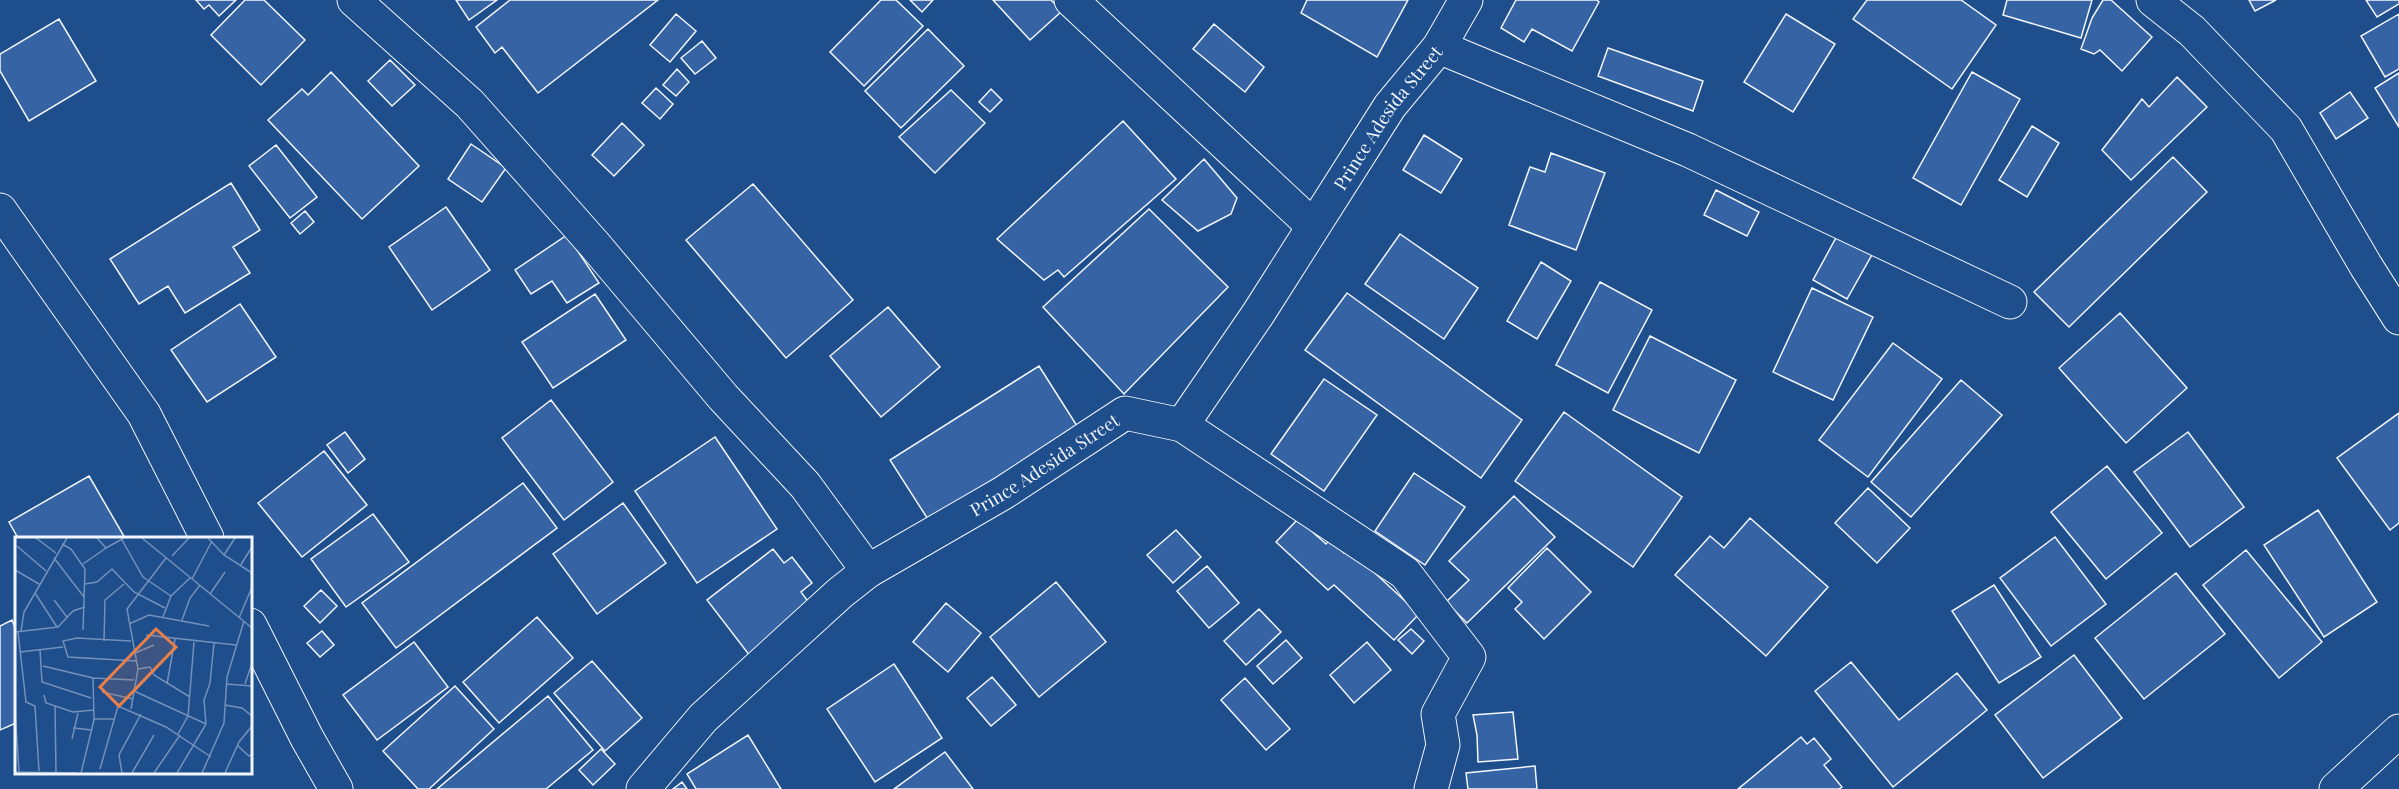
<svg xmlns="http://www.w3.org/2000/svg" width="2399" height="789" font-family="'Playfair Display',serif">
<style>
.building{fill:#3563a3;stroke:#f2f6ff;stroke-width:1.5}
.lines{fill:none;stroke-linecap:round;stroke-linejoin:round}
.minor-casing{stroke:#f2f6ff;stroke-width:35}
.minor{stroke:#1f4e8c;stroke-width:33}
.labels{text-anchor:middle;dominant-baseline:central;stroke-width:4.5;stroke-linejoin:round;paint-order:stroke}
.street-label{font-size:18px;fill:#f2f6ff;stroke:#1f4e8c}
.inset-road{fill:none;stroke:#7391ba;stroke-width:1.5}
.view{fill:#ea8049;fill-opacity:0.15;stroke:#ea8049;stroke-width:3}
.inset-edge{fill:none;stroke:#f2f6ff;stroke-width:3}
</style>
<rect width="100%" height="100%" fill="#1f4e8c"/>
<!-- building -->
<path class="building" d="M 196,0 L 236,0 L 219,16 L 209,5 L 204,9 Z
M 245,0 L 264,0 L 305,40 L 261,85 L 211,35 Z
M 456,0 L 497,0 L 469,20 Z
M 510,0 L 658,0 L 538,93 L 502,47 L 495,53 L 476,27 Z
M 881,0 L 896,0 L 923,26 L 864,86 L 830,52 Z
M 910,0 L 933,0 L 922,12 Z
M 993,0 L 1051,0 L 1062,11 L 1030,40 Z
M 1307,0 L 1408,0 L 1377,57 L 1301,13 Z
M 1516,0 L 1597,0 L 1599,2 L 1572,51 L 1532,29 L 1524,42 L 1501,28 Z
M 1867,0 L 1961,0 L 1996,25 L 1952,89 L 1853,19 Z
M 2007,0 L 2092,0 L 2081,38 L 2003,15 Z
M 2103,0 L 2111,0 L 2152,37 L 2122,71 L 2100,50 L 2094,54 L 2081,49 L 2092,18 Z
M 2249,0 L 2276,0 L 2255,11 Z
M 2366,0 L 2399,0 L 2399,4 L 2377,17 Z
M 676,14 L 696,31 L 670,62 L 650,45 Z
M 1786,14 L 1835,44 L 1793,112 L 1744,82 Z
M 2399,14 L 2399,69 L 2385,77 L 2361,36 Z
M 59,19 L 96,81 L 29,121 L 0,71 L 0,54 Z
M 1214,24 L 1264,67 L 1245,92 L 1193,49 Z
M 928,29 L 964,66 L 901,128 L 865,91 Z
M 702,41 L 716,58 L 695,74 L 681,58 Z
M 1608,48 L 1703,81 L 1693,111 L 1598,76 Z
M 390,60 L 415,85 L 392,106 L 368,81 Z
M 677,69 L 689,82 L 676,96 L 663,85 Z
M 331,72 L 419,166 L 362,219 L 268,120 L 302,89 L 308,95 Z
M 1972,72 L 2020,99 L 1961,205 L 1913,178 Z
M 2399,73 L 2399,127 L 2375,88 Z
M 2177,77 L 2207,107 L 2131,180 L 2102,150 L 2142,99 L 2149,107 Z
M 656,88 L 673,104 L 660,119 L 642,103 Z
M 991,89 L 1002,100 L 990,112 L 979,102 Z
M 951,90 L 985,123 L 935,173 L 899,137 Z
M 2350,92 L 2368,118 L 2336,139 L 2320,113 Z
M 1123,121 L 1176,179 L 1064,277 L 1058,270 L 1044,280 L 997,239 Z
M 622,123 L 644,145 L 614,176 L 592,155 Z
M 2032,126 L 2059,143 L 2027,197 L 1999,180 Z
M 1424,135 L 1462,159 L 1441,193 L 1403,170 Z
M 471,144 L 506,168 L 482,202 L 448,179 Z
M 276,145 L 317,197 L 290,218 L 249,166 Z
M 1551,153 L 1605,173 L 1576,250 L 1509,225 L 1530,167 L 1545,172 Z
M 2173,157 L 2207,192 L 2069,327 L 2034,292 Z
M 1204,159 L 1237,198 L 1231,214 L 1198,231 L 1162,200 Z
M 231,183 L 260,230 L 233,247 L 250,273 L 185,313 L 168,286 L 139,304 L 110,259 Z
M 753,184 L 853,300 L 786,358 L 686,240 Z
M 1716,190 L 1759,212 L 1747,236 L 1704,215 Z
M 446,207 L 490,270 L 432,310 L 389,247 Z
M 1149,209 L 1228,287 L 1124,394 L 1043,307 Z
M 305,211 L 314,222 L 300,234 L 291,223 Z
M 1400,234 L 1478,288 L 1444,339 L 1365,284 Z
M 1838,234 L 1873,253 L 1847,299 L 1813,280 Z
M 567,235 L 599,283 L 567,303 L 552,281 L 531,294 L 515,270 Z
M 1541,262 L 1571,281 L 1537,339 L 1507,321 Z
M 1600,282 L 1652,310 L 1608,393 L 1556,365 Z
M 1812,288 L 1873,317 L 1833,400 L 1773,372 Z
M 1347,293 L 1522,420 L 1481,478 L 1305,350 Z
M 595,294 L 626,340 L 553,388 L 522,342 Z
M 240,304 L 276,357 L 207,402 L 171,350 Z
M 888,307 L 940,367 L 881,417 L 830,356 Z
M 2120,313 L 2187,388 L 2126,443 L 2059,368 Z
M 1650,336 L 1736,380 L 1699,453 L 1613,410 Z
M 1893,343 L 1942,379 L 1868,477 L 1819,440 Z
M 1039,366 L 1079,429 L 931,524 L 890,460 Z
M 1324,379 L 1377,415 L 1324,491 L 1271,454 Z
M 1961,380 L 2002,415 L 1911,517 L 1871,482 Z
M 551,400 L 613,482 L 564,520 L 502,438 Z
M 1564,412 L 1682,497 L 1633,567 L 1515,481 Z
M 2399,413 L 2399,523 L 2390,530 L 2337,458 Z
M 345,432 L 365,459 L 348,473 L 327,445 Z
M 2188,432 L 2244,507 L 2190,547 L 2134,472 Z
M 715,437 L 777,529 L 697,583 L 635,491 Z
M 324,451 L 367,505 L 302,557 L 258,503 Z
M 2107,466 L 2162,533 L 2106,579 L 2051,512 Z
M 1414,473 L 1465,507 L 1425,565 L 1375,531 Z
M 89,476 L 125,538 L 18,538 L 9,522 Z
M 523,483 L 557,528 L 396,648 L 362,603 Z
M 1868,488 L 1910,528 L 1877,563 L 1835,523 Z
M 1514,496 L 1555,537 L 1467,623 L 1446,602 L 1469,580 L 1449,561 Z
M 623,503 L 666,563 L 597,614 L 553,554 Z
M 2318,510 L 2377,602 L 2324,637 L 2264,545 Z
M 373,514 L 409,562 L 346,607 L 311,559 Z
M 1750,518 L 1828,587 L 1766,656 L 1675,575 L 1710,536 L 1724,548 Z
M 1298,519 L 1326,544 L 1330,539 L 1344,553 L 1349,549 L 1419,614 L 1394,640 L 1334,585 L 1328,590 L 1276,542 Z
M 1176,530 L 1201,557 L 1173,583 L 1147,555 Z
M 2055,537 L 2106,604 L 2051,646 L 2000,578 Z
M 1547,548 L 1591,592 L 1544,639 L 1515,609 L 1522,602 L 1508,588 Z
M 773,549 L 784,563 L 792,557 L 812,583 L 801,592 L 813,608 L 750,656 L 707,600 Z
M 2246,550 L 2322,642 L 2279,678 L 2203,585 Z
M 1207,566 L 1239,603 L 1209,628 L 1177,591 Z
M 2176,573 L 2225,634 L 2144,699 L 2095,638 Z
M 1056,582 L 1106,642 L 1039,697 L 990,637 Z
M 1994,585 L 2041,657 L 1999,683 L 1952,611 Z
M 321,590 L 337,606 L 320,623 L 304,606 Z
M 946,603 L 981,633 L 948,672 L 913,642 Z
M 1259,609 L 1281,632 L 1246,665 L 1224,641 Z
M 537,617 L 573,658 L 499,723 L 463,682 Z
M 12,620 L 16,630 L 16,723 L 0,730 L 0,626 Z
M 1411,629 L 1424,641 L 1412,654 L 1398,640 Z
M 322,631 L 334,645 L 320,657 L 307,643 Z
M 1286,640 L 1302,658 L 1273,684 L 1257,666 Z
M 414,642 L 448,687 L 377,740 L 343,695 Z
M 1367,642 L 1391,670 L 1354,703 L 1330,675 Z
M 2074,655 L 2122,718 L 2043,778 L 1995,715 Z
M 592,661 L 642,718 L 605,751 L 554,693 Z
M 1851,662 L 1899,720 L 1957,673 L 1987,710 L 1893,787 L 1815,691 Z
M 894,664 L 942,738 L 875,782 L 827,709 Z
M 992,677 L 1016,705 L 991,726 L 967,698 Z
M 1245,678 L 1290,729 L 1266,750 L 1221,700 Z
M 455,686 L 494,729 L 429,789 L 418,789 L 383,751 Z
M 548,696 L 593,750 L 546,789 L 437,789 Z
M 1513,712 L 1518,759 L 1478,762 L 1477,735 L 1473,715 Z
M 748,735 L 781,789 L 696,789 L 687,774 Z
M 1801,737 L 1807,744 L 1814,738 L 1831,759 L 1824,765 L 1842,787 L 1839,789 L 1738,789 Z
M 601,749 L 615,764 L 593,785 L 579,770 Z
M 945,752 L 973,789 L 894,789 Z
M 1535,766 L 1537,789 L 1468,789 L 1466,773 Z
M 682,782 L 687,789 L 673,789 Z"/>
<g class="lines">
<!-- minor casing -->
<g class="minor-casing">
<g id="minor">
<path d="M 354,0 L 470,104 L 594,244 L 723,397 L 805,485 L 868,571"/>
<path d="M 1071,0 L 1313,226"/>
<path d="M 2153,0 L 2192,31 L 2286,129 L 2366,266 L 2399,318"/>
<path d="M 1439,47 L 1688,150 L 2010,302"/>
<path d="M 0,210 L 144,414 L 207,538"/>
<path d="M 1182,425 L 1405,573 L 1469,657 L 1438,714 L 1443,745 L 1431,789"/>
<path d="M 250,625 L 307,738 L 336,789"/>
<path id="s1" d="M 643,789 L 703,718 L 840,593 L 868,571 L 1003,493 L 1125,413 L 1182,425 L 1258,314 L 1390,106 L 1439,47 L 1466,0"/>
<path d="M 2336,789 L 2399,731"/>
</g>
</g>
<!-- minor -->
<use href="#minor" class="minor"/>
</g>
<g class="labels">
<!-- street labels -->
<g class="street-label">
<text stroke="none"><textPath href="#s1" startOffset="1044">Prince Adesida Street</textPath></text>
<text stroke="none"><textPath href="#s1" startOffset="520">Prince Adesida Street</textPath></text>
</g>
</g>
<!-- overview -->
<g transform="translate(15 537)">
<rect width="237" height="237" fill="#1f4e8c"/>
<path class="inset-road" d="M 21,1 L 41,16M 82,1 L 91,11 L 109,1M 127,1 L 237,91M 193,1 L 209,18 L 237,36M 107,3 L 128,40 L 156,59M 47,7 L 56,12 L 70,32 L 68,93M 2,9 L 31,34M 209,18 L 220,1M 157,19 L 174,1M 39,21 L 69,60M 68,27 L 91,11M 225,29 L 237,10M 0,33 L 24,47M 177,42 L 197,4M 70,47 L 82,45 L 97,32 L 119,55 L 150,71M 20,56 L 42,90M 195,57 L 210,35M 39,63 L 52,80M 148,80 L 156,59 L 175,41M 224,81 L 237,50M 167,83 L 175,61 L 185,48M 114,87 L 134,78 L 194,89M 6,94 L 9,75 L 52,1M 0,95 L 43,90 L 58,74 L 70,70M 3,95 L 11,165 L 20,169 L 24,234M 131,98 L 221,108M 89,104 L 90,63 L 109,47M 116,104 L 62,101 L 48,104 L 53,120 L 121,124M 25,113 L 27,145 L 76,161M 5,115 L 48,110M 120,116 L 139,108M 28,129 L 78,141 L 119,143M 123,132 L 135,130 L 139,138 L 175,160M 152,147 L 160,102M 211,147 L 237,149M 230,147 L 237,126M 119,154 L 191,187M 87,155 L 118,162M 29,158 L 31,166 L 58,175 L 79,173M 40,168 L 41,236M 210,168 L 227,171 L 237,179M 116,172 L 123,132 L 112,72 L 151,21M 0,174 L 4,234M 79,182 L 99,182M 58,191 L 77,193M 163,197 L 173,179 L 179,105M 57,202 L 63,176M 222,208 L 234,219 L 237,217M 85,232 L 103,169 L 151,190 L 196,220M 0,235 L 61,236M 66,236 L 79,183 L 78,141M 107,236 L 104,218 L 126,177M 117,236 L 139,198M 139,236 L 165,198M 162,236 L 191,187 L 189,163 L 195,146 L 199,106M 187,236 L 209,186 L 212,140 L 229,84M 210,236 L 224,205 L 237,189"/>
<path class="view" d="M 141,92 L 161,110 L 104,169 L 85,150 Z"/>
<rect width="237" height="237" class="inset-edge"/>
</g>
</svg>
